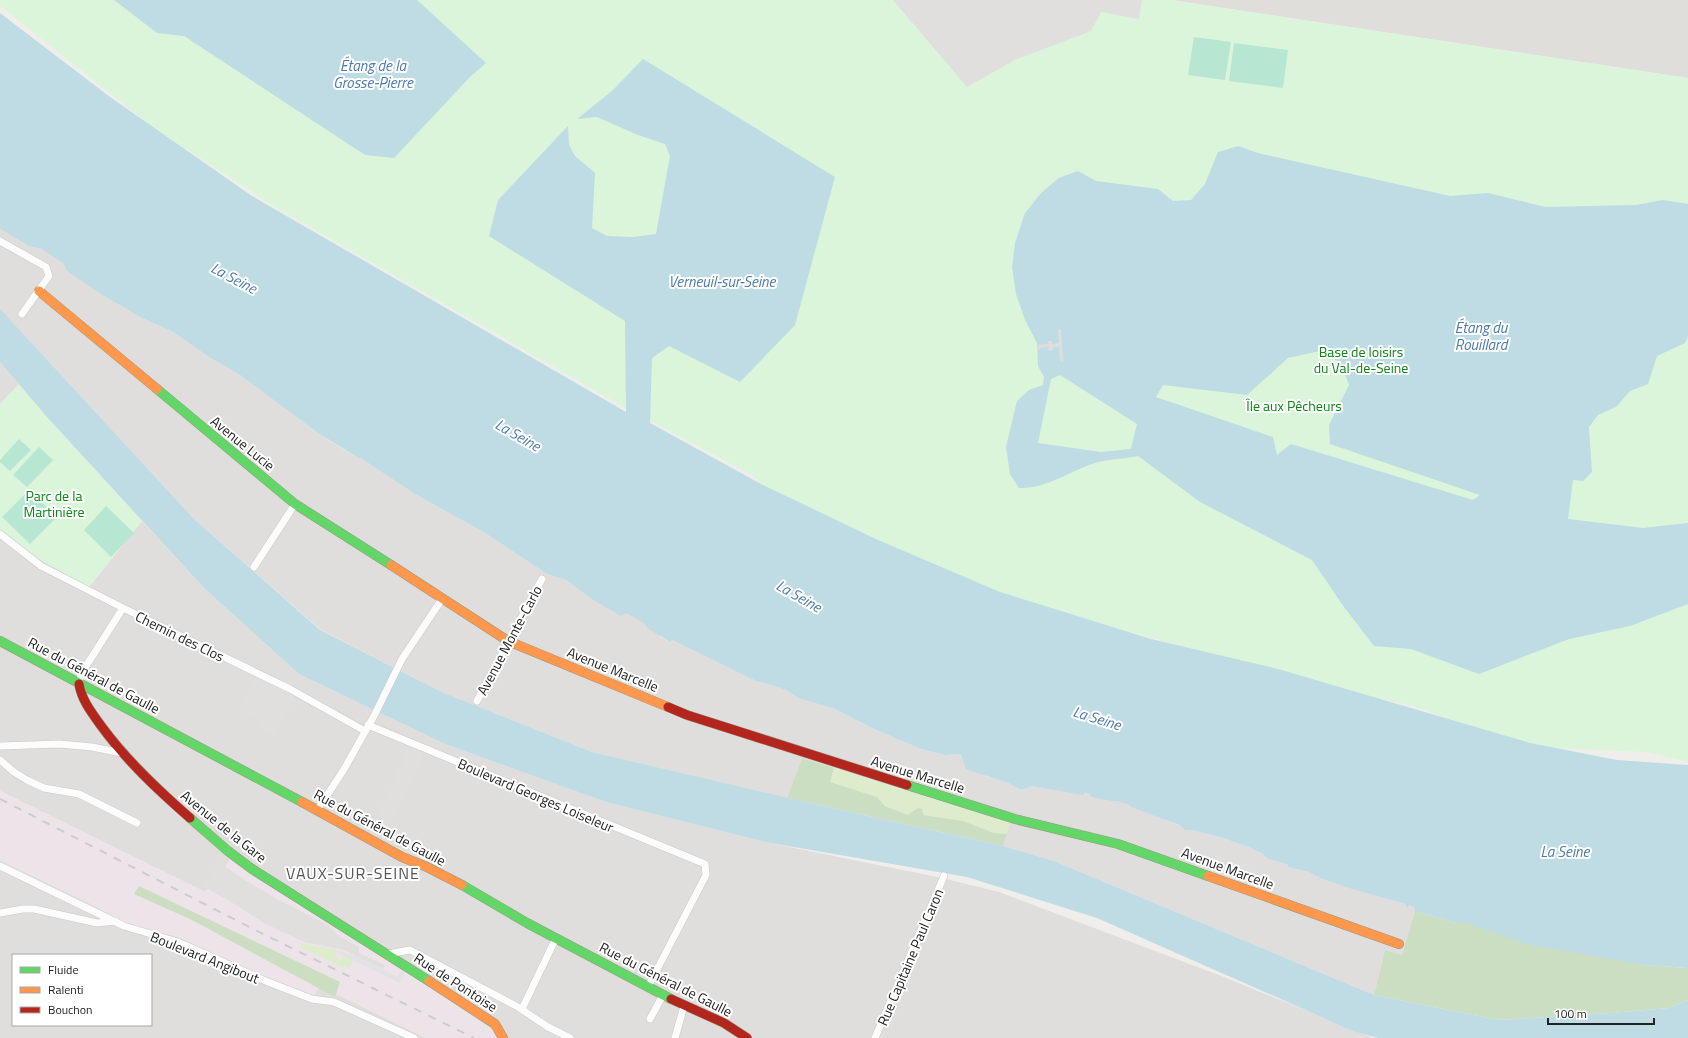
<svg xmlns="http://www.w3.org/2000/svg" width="1688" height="1038" font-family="'Titillium Web',sans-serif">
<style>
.residential{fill:#dfdedc;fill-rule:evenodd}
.industrial{fill:#ede4e9}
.airport{fill:#e0deda}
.grass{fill:#ddeccb}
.forest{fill:#cbdec1}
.park{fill:#daf5da}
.pitch{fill:#b7e6d2}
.parking{fill:#e0dfde}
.plaza{fill:#e2e1e5}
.water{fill:#bfdbe3;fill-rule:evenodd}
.pier{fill:#dedddd}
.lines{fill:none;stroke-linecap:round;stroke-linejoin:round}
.street-casing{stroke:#c9c8c7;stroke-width:8}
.fast-casing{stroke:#999a82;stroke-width:10}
.slow-casing{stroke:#999a82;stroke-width:10}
.jam-casing{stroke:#999a82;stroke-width:10}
.street{stroke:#fdfcfc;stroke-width:7}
.fast{stroke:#63d668;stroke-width:9}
.slow{stroke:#ff974d;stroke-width:9}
.jam{stroke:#b3261e;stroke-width:9}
.rail{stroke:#ccc;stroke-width:2;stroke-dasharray:8 8;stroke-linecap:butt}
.labels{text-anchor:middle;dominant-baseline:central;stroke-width:4;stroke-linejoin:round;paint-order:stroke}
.park-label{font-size:14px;fill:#0c8416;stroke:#fff}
.street-label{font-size:14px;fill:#222;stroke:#fff}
.water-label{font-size:15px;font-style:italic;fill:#4a7aab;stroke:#fff}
.quarter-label{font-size:16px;letter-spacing:1px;fill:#555;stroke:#fff}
</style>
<rect width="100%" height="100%" fill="#f0eeeb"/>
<!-- residential -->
<path class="residential" d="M 0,229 L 29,246 L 41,249 L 63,263 L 64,266 L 104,296 L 140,317 L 173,332 L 209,357 L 240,375 L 318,433 L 341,448 L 360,459 L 361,457 L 415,494 L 485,533 L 547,574 L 566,580 L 590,598 L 626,613 L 645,624 L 647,628 L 660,635 L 660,637 L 670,642 L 672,640 L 756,681 L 765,683 L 786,690 L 798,698 L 835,709 L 874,729 L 921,749 L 945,755 L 961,754 L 986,776 L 1008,783 L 1021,790 L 1032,786 L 1090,794 L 1112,801 L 1116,801 L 1126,803 L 1191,831 L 1197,831 L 1220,837 L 1251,848 L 1263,854 L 1266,858 L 1288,865 L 1288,867 L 1309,872 L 1320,878 L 1406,904 L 1406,907 L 1408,908 L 1409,905 L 1415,907 L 1415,911 L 1402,955 L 1385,950 L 1374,995 L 1054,861 L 1003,846 L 1010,823 L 802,758 L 787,798 L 592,752 L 444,693 L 321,630 L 194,519 L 0,310 Z
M 0,362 L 19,384 L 0,404 Z
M 142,521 L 204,588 L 299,674 L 445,744 L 606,802 L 765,842 L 942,878 L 999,892 L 1224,977 L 1373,1038 L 504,1038 L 409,973 L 230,860 L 205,892 L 0,791 L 0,530 L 37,558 L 89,587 Z
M 0,860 L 91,904 L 129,924 L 181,938 L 269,981 L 320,986 L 426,1038 L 0,1038 ZM 13,955 L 151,955 L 151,1025 L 13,1025 Z"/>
<!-- industrial -->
<path class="industrial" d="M 0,791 L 205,892 L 230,860 L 409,973 L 504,1038 L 426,1038 L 320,986 L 314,996 L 269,981 L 181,938 L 129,924 L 91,904 L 0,860 Z"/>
<!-- airport -->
<path class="airport" d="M 1171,0 L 1688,0 L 1688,78 Z"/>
<!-- grass -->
<path class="grass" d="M 834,768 L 1010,823 L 1007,834 L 994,833 L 963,821 L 922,815 L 908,815 L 885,806 L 876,797 L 830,782 Z
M 302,944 L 338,950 L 335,957 L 341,960 L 344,955 L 353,960 L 349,968 L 344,965 L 343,968 L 300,947 Z"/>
<!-- forest -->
<path class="forest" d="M 802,758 L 834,768 L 830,782 L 877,797 L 885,806 L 908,815 L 918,808 L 922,809 L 923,815 L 963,821 L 994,833 L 1007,834 L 1003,846 L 787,798 Z
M 139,886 L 340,982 L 335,997 L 192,920 L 134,894 Z
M 1415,911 L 1456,923 L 1466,923 L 1645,965 L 1688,968 L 1688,1000 L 1669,1008 L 1610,1013 L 1498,1020 L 1374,995 L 1385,950 L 1402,955 Z"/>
<!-- park -->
<path class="park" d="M 0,0 L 1171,0 L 1688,78 L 1688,762 L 1647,752 L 1526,747 L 1413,706 L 1291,678 L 1113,627 L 954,579 L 761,484 L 748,473 L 615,402 L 275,207 L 154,128 L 0,6 Z
M 19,384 L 47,417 L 142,521 L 89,587 L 37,558 L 0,530 L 0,404 Z"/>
<!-- pitch -->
<path class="pitch" d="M 1194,37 L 1231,42 L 1225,80 L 1188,75 Z
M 1234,43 L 1288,50 L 1283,88 L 1229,81 Z
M 19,439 L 31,450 L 10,471 L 0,462 L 0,460 Z
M 39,447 L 53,460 L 27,487 L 13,475 Z
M 29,490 L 57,517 L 30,544 L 2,517 Z
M 106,506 L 134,533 L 111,557 L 84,530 Z"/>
<!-- parking -->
<path class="parking" d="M 893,0 L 1142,0 L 1139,19 L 1101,12 L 1091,31 L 1015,60 L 967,87 Z
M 256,676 L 296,697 L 274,734 L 259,725 L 257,719 L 239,710 Z
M 410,747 L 424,753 L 382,838 L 370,831 Z
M 218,861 L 243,879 L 277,899 L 326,924 L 334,931 L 337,935 L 359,947 L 359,953 L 385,965 L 383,969 L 341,949 L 304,942 L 264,923 L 231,902 L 204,887 Z"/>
<!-- plaza -->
<path class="plaza" d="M 338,950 L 362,959 L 397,977 L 398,977 L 401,970 L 405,972 L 400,983 L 337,952 Z"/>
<!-- water -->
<path class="water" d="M 114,0 L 417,0 L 486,63 L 469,78 L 394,158 L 365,155 L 184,36 L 157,33 Z
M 0,13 L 110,97 L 252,196 L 626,412 L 625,321 L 489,236 L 498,200 L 568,126 L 569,145 L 575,156 L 595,173 L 592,228 L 607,236 L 633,237 L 656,234 L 670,156 L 665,144 L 638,135 L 597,117 L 577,119 L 612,91 L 643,59 L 835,177 L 795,325 L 740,382 L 669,346 L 652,358 L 650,423 L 761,484 L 878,540 L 1000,592 L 1151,639 L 1278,669 L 1530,743 L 1617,760 L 1688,765 L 1688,968 L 1645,965 L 1530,945 L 1466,923 L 1456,923 L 1415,911 L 1414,907 L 1409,905 L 1408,908 L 1406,907 L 1406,904 L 1349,888 L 1320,878 L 1309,872 L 1288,867 L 1288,865 L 1266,858 L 1263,854 L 1251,848 L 1220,837 L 1197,831 L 1185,830 L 1179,825 L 1131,807 L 1128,804 L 1116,801 L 1112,801 L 1092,797 L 1090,794 L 1084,793 L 1083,795 L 1032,786 L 1021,790 L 1008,783 L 966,769 L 961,754 L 945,755 L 921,749 L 874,729 L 835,709 L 798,698 L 786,690 L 765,683 L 756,681 L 672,640 L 670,642 L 647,628 L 645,624 L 626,613 L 621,616 L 590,598 L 566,580 L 547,574 L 485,533 L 415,494 L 361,458 L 360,459 L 318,433 L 240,375 L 209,357 L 173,332 L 140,317 L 104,296 L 67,271 L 63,263 L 41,249 L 29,246 L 0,229 Z
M 1238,146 L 1258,153 L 1450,196 L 1488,193 L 1545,207 L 1636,205 L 1663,200 L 1688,204 L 1688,337 L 1685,343 L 1657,356 L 1648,384 L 1630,391 L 1616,407 L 1598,415 L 1589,427 L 1592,472 L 1583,481 L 1573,480 L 1568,519 L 1643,528 L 1688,523 L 1688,604 L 1630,626 L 1569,639 L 1479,674 L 1411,649 L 1374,646 L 1344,607 L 1312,560 L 1200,502 L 1138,456 C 1124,459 1108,459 1095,463 C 1070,471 1046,489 1019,488 L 1010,474 L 1006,447 L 1017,401 L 1029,390 L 1043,385 L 1044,377 L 1038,366 L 1037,343 L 1025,320 L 1016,294 L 1012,267 L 1015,243 L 1025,213 L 1041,193 L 1059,178 L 1078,171 L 1096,181 L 1158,189 L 1173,201 L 1191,200 L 1205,184 L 1218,152 ZM 1320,351 L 1341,363 L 1349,385 L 1329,425 L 1330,444 L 1480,495 L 1473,500 L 1291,444 L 1277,455 L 1273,437 L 1156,397 L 1163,385 L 1247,395 L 1288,358 ZM 1060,375 L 1137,424 L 1131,449 L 1101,452 L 1038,443 L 1051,379 Z
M 0,309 L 194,519 L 320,630 L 444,693 L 592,752 L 814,804 L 1003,846 L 1054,861 L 1374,995 L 1498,1020 L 1610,1013 L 1669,1008 L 1688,1000 L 1688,1038 L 1378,1038 L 1353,1031 L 1097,918 L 967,877 L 765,842 L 606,802 L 445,744 L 299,674 L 204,588 L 47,417 L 0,362 Z"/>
<!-- pier -->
<path class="pier" d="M 1058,329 L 1061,329 L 1063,361 L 1060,361 L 1059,347 L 1053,347 L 1053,350 L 1049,351 L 1048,347 L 1041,348 L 1037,351 L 1038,345 L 1048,344 L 1048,341 L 1052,341 L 1052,344 L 1059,343 Z"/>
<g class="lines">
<!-- street casing -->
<g class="street-casing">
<path id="street" d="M 0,241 L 46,267 L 49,276 L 22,314
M 0,534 L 41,566 L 123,608 L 290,689 L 365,731
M 254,567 L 295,504
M 79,684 L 81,674 L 123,608
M 477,701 L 542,579
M 368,725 L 705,864 L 706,875 L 648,987
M 0,746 L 60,744 L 92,747 L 122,753
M 0,760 L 14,772 L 27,780 L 44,788 L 79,794 L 137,823
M 318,809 L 343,771 L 374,716 L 402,659 L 442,599
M 0,866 L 124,926 L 178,942 L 268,982 L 312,999 L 334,1002 L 414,1038
M 0,913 L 23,909 L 34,909 L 97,923 L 115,921
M 388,954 L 410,950 L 518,1007 L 548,1027 L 570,1038
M 522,1009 L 556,938
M 650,1019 L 663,995
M 675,1038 L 684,1006
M 875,1038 L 944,876"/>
</g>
<!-- fast casing -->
<g class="fast-casing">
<path id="fast" d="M 157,389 L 295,504 L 391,565
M 0,641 L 302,802
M 907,785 L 1015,819 L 1118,844 L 1208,876
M 190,818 L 228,851 L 252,869 L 429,981
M 462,885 L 527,923 L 671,999"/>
</g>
<!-- slow casing -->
<g class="slow-casing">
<path id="slow" d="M 39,291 L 157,389
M 391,565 L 508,641 L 668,707
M 302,802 L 402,857 L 427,867 L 462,885
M 1208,876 L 1399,944
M 429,981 L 495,1024 L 503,1038"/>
</g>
<!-- jam casing -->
<g class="jam-casing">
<path id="jam" d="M 79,684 C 82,701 92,713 102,727 C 127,761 158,790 190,818
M 668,707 L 687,715 L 907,785
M 671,999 L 724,1023 L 747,1038"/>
</g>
<!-- street -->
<use href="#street" class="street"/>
<!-- fast -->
<use href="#fast" class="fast"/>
<!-- slow -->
<use href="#slow" class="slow"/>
<!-- jam -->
<use href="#jam" class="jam"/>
<!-- rail -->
<path class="rail" d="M 0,799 L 255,930 L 474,1038"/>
</g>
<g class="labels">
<!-- park labels -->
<g class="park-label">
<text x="1361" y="351">Base de loisirs<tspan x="1361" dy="16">du Val-de-Seine</tspan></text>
<text x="1294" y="405">Île aux Pêcheurs</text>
<text x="54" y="495">Parc de la<tspan x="54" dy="16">Martinière</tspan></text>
</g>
<!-- street labels -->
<g class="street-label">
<text transform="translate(243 443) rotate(39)">Avenue Lucie</text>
<text transform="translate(180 636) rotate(26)">Chemin des Clos</text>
<text transform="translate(509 640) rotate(-62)">Avenue Monte-Carlo</text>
<text transform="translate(613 669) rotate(22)">Avenue Marcelle</text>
<text transform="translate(94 675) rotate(28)">Rue du Général de Gaulle</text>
<text transform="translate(918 774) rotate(17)">Avenue Marcelle</text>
<text transform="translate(536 795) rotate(23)">Boulevard Georges Loiseleur</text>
<text transform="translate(224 826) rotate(39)">Avenue de la Gare</text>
<text transform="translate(380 827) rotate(28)">Rue du Général de Gaulle</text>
<text transform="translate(1228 868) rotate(20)">Avenue Marcelle</text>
<text transform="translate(205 957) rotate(22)">Boulevard Angibout</text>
<text transform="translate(910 957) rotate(-67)">Rue Capitaine Paul Caron</text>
<text transform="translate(666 979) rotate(27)">Rue du Général de Gaulle</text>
<text transform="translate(456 982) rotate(33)">Rue de Pontoise</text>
</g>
<!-- water labels -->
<g class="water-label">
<text x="373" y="65">Étang de la<tspan x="373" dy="17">Grosse-Pierre</tspan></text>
<text transform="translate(234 278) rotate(28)">La Seine</text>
<text x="722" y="281">Verneuil-sur-Seine</text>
<text x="1481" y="327">Étang du<tspan x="1481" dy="17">Rouillard</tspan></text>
<text transform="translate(518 435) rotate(30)">La Seine</text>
<text transform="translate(799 596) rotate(30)">La Seine</text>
<text transform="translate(1097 718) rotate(17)">La Seine</text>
<text x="1565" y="851">La Seine</text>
</g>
<!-- quarter labels -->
<g class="quarter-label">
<text x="353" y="873">VAUX-SUR-SEINE</text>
</g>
</g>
<!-- legend -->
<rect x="12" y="954" width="140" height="72" fill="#ffffff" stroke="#a7a7a7"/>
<rect x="20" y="967" width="20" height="6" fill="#63d668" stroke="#a7a7a7"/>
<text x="48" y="974" font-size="12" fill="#222222">Fluide</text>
<rect x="20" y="987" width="20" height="6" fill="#ff974d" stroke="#a7a7a7"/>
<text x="48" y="994" font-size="12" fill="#222222">Ralenti</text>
<rect x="20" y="1007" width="20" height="6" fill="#b3261e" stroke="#a7a7a7"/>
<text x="48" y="1014" font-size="12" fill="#222222">Bouchon</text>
<!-- scale -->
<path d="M1548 1018v6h106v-6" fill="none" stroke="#222222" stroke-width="2"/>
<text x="1554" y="1018" font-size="12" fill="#222222" stroke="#ffffff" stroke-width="3" paint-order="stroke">100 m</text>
</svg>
